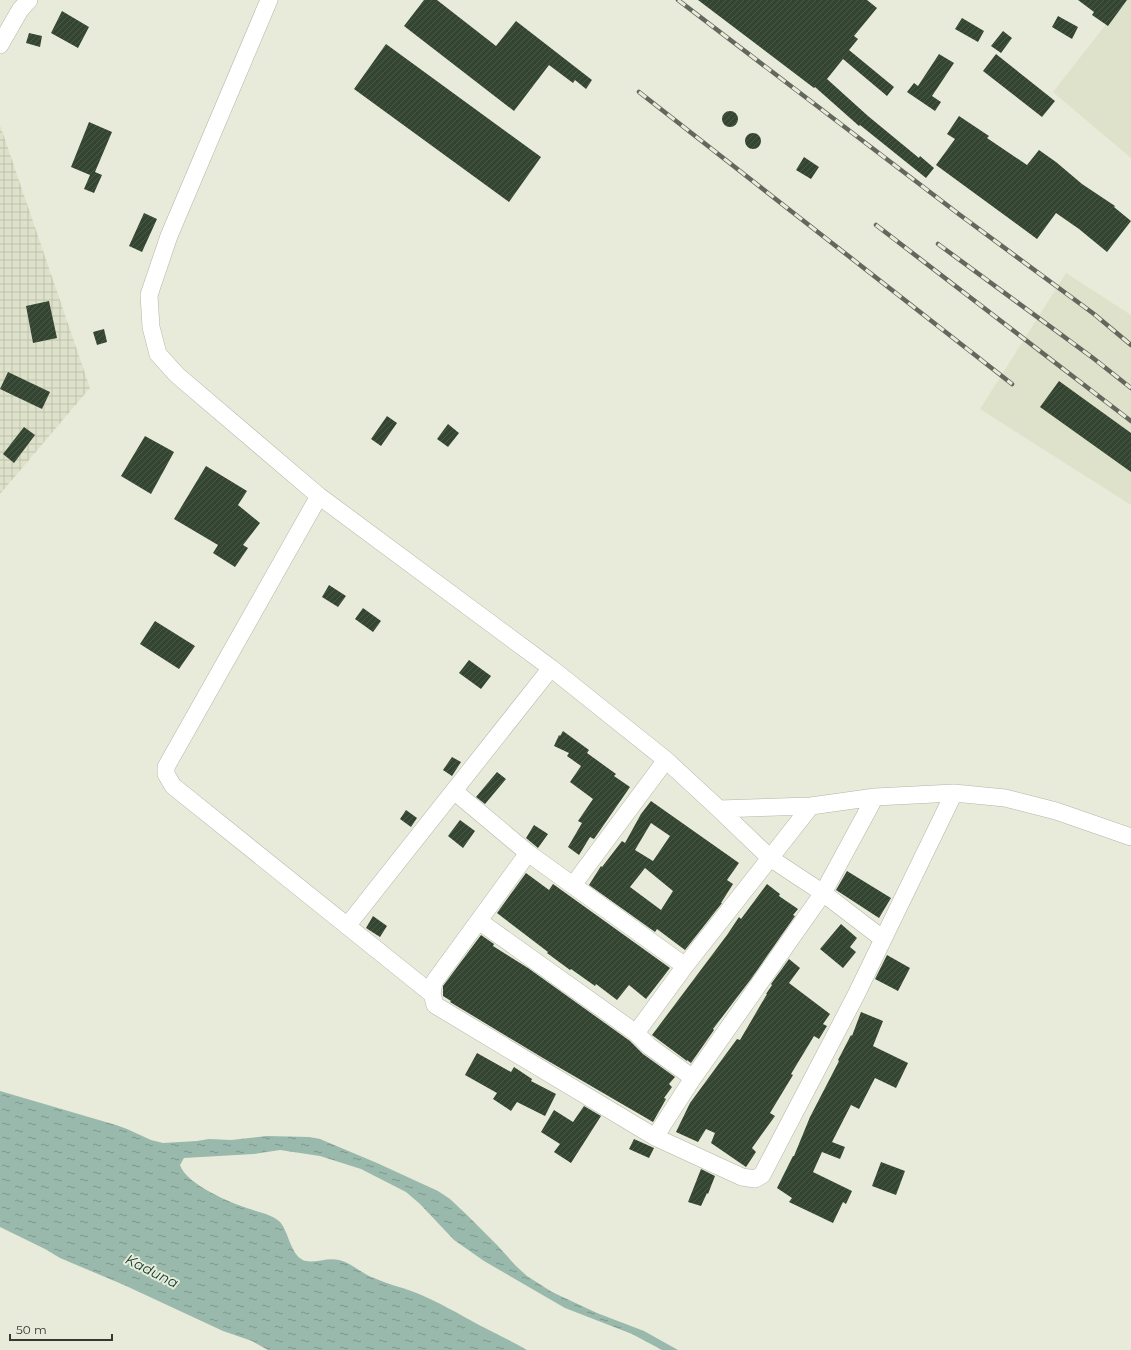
<svg xmlns="http://www.w3.org/2000/svg" width="1131" height="1350" font-family="Montserrat,sans-serif">
<style>
.built{fill:#dee2ca}
.industrial{fill:url(#industrial-grid)}
.water{fill:url(#water-ripples)}
.building{fill:url(#building-hatch);fill-rule:evenodd}
.lines{fill:none;stroke-linecap:round;stroke-linejoin:round}
.minor-casing{stroke:#b2b5a6;stroke-width:18}
.minor{stroke:#fff;stroke-width:17}
.rail-casing{stroke:#64675d;stroke-width:4.5}
.rail{stroke:#e8ebda;stroke-width:3;stroke-dasharray:9;stroke-linecap:butt}
.labels{text-anchor:middle;dominant-baseline:central;stroke-width:4;stroke-linejoin:round;paint-order:stroke}
.water-label{font-size:14px;font-style:italic;fill:#073729;stroke:#e8ebda}
</style>
<defs>
<pattern id="industrial-grid" width="8" height="8" patternUnits="userSpaceOnUse"><rect width="8" height="8" fill="#dee2ca"/><path d="M0 4h8M4 0v8" fill="none" stroke="#bfc3ae"/></pattern>
<pattern id="water-ripples" width="26" height="14" patternUnits="userSpaceOnUse"><rect width="26" height="14" fill="#99b9ac"/><path d="M2 4q2-2 4 0t4 0M15 11q2-2 4 0t4 0" fill="none" stroke="#7e978d"/></pattern>
<pattern id="building-hatch" width="6" height="6" patternUnits="userSpaceOnUse"><rect width="6" height="6" fill="#344532"/><path d="M-1 1l2-2M0 6l6-6M5 7l2-2" fill="none" stroke="#495847"/></pattern>
</defs>
<rect width="100%" height="100%" fill="#e8ebda"/>
<!-- built -->
<path class="built" d="M 1125,0 L 1131,0 L 1131,158 L 1053,92 Z
M 1066,273 L 1131,315 L 1131,505 L 980,409 Z"/>
<!-- industrial -->
<path class="industrial" d="M 0,125 L 90,388 L 0,494 Z"/>
<!-- water -->
<path class="water" d="M 0,1091 L 116,1125 L 127,1129 L 151,1140 L 163,1143 L 197,1141 L 209,1139 L 231,1140 L 267,1136 L 309,1137 L 320,1139 L 377,1163 L 438,1191 L 450,1199 L 467,1215 L 497,1245 L 516,1266 L 527,1276 L 552,1292 L 597,1313 L 644,1331 L 678,1350 L 662,1350 L 632,1334 L 565,1308 L 484,1261 L 454,1240 L 420,1204 L 406,1192 L 361,1169 L 320,1156 L 280,1150 L 254,1154 L 184,1158 L 180,1165 C 187,1185 231,1203 250,1209 C 260,1213 272,1214 280,1222 C 289,1232 291,1258 306,1261 C 316,1263 328,1257 339,1260 C 352,1263 362,1274 374,1278 C 387,1284 401,1287 414,1292 C 437,1301 459,1314 481,1326 C 496,1334 512,1341 527,1350 L 268,1350 L 252,1341 L 223,1331 L 124,1285 L 60,1258 L 45,1249 L 0,1227 Z"/>
<!-- building -->
<path class="building" d="M 424,0 L 437,0 L 496,46 L 516,21 L 592,80 L 586,89 L 575,80 L 573,83 L 549,65 L 514,111 L 404,26 Z
M 698,0 L 867,0 L 877,8 L 854,36 L 858,39 L 849,50 L 894,87 L 887,96 L 843,59 L 827,79 L 868,116 L 919,158 L 920,156 L 934,168 L 926,178 L 860,125 L 859,126 L 815,87 L 814,88 Z
M 1078,0 L 1127,0 L 1108,26 L 1092,15 L 1094,12 Z
M 62,11 L 89,27 L 78,48 L 51,33 Z
M 1058,16 L 1078,27 L 1072,39 L 1052,27 Z
M 962,18 L 984,31 L 978,42 L 955,29 Z
M 1003,31 L 1012,38 L 1001,53 L 991,46 Z
M 29,33 L 42,36 L 40,47 L 26,43 Z
M 386,44 L 541,157 L 509,202 L 354,89 Z
M 939,54 L 954,63 L 932,96 L 941,102 L 935,111 L 907,92 L 914,83 L 918,86 Z
M 996,54 L 1055,101 L 1042,117 L 983,71 Z
M722 119a8 8 0 1 1 16 0a8 8 0 1 1-16 0Z
M 959,116 L 989,136 L 987,138 L 1027,165 L 1039,150 L 1056,162 L 1082,184 L 1115,206 L 1114,207 L 1131,221 L 1107,252 L 1079,229 L 1056,213 L 1037,239 L 936,165 L 955,139 L 947,134 Z
M 89,122 L 112,132 L 95,172 L 102,175 L 94,193 L 84,189 L 90,175 L 71,167 Z
M745 141a8 8 0 1 1 16 0a8 8 0 1 1-16 0Z
M 804,157 L 819,167 L 811,179 L 796,170 Z
M 144,213 L 157,219 L 142,252 L 129,246 Z
M 49,301 L 57,338 L 33,343 L 26,306 Z
M 104,329 L 107,342 L 97,345 L 93,332 Z
M 8,372 L 50,392 L 42,409 L 0,389 Z
M 1059,381 L 1131,433 L 1131,472 L 1040,407 Z
M 387,416 L 397,423 L 381,446 L 371,439 Z
M 448,424 L 459,433 L 448,447 L 437,439 Z
M 24,427 L 35,435 L 14,463 L 3,454 Z
M 145,436 L 174,452 L 151,494 L 121,476 Z
M 206,466 L 247,491 L 238,505 L 260,523 L 243,545 L 248,548 L 235,567 L 213,553 L 218,545 L 174,519 Z
M 329,585 L 346,596 L 338,607 L 322,597 Z
M 363,608 L 381,621 L 373,632 L 355,619 Z
M 155,621 L 195,646 L 179,669 L 140,644 Z
M 469,660 L 491,676 L 481,689 L 459,673 Z
M 563,731 L 589,750 L 587,753 L 616,774 L 614,776 L 630,787 L 594,839 L 590,837 L 579,855 L 568,847 L 582,823 L 578,821 L 593,799 L 570,782 L 581,766 L 567,756 L 569,753 L 554,746 L 559,735 L 560,736 Z
M 452,757 L 461,762 L 452,776 L 443,770 Z
M 497,772 L 506,779 L 485,804 L 476,797 Z
M 651,801 L 739,863 L 727,880 L 733,884 L 721,903 L 722,903 L 685,950 L 657,929 L 655,932 L 589,885 L 601,866 L 602,867 L 622,841 L 625,843 L 641,814 ZM 651,823 L 670,836 L 653,861 L 635,850 ZM 645,868 L 673,891 L 661,910 L 630,887 Z
M 406,810 L 417,818 L 411,827 L 400,819 Z
M 460,820 L 475,831 L 463,848 L 448,836 Z
M 534,825 L 548,834 L 538,848 L 526,838 Z
M 847,871 L 891,898 L 879,918 L 836,890 Z
M 526,873 L 549,890 L 553,884 L 670,968 L 646,999 L 629,985 L 617,1000 L 596,984 L 595,986 L 571,969 L 570,970 L 547,953 L 548,952 L 497,913 Z
M 767,884 L 780,894 L 779,896 L 798,909 L 793,915 L 795,916 L 751,979 L 713,1029 L 714,1030 L 691,1063 L 687,1060 L 687,1061 L 652,1035 L 727,935 L 739,917 L 741,919 Z
M 373,916 L 387,926 L 380,937 L 366,928 Z
M 841,924 L 857,938 L 850,947 L 856,952 L 843,968 L 820,949 Z
M 481,935 L 494,944 L 493,946 L 528,968 L 630,1041 L 643,1054 L 675,1077 L 669,1084 L 672,1087 L 664,1098 L 666,1099 L 653,1122 L 543,1058 L 450,1002 L 451,1001 L 443,996 L 443,986 Z
M 887,955 L 910,968 L 898,991 L 875,979 Z
M 789,959 L 800,968 L 789,983 L 830,1014 L 823,1024 L 827,1026 L 819,1039 L 814,1036 L 791,1074 L 793,1075 L 770,1113 L 775,1116 L 752,1148 L 756,1152 L 746,1167 L 711,1143 L 715,1133 L 706,1129 L 698,1142 L 676,1132 L 690,1103 L 737,1039 L 740,1040 L 767,994 L 766,994 L 772,985 L 771,984 Z
M 861,1012 L 883,1021 L 873,1046 L 908,1063 L 896,1088 L 875,1078 L 859,1109 L 851,1105 L 832,1142 L 845,1147 L 840,1159 L 822,1152 L 813,1172 L 852,1191 L 846,1204 L 843,1202 L 833,1223 L 789,1202 L 792,1198 L 777,1188 L 793,1156 L 794,1156 L 810,1117 L 839,1061 L 838,1060 L 851,1035 L 852,1036 Z
M 477,1053 L 511,1072 L 514,1067 L 532,1079 L 531,1081 L 556,1094 L 545,1116 L 517,1102 L 511,1111 L 493,1099 L 497,1093 L 465,1075 Z
M 584,1106 L 601,1116 L 571,1163 L 554,1152 L 560,1144 L 541,1132 L 554,1110 L 573,1122 Z
M 634,1139 L 654,1148 L 649,1158 L 629,1149 Z
M 881,1162 L 905,1171 L 896,1195 L 872,1186 Z
M 701,1169 L 715,1176 L 708,1194 L 707,1193 L 701,1206 L 688,1202 Z"/>
<g class="lines">
<!-- minor casing -->
<g class="minor-casing">
<path id="minor" d="M 269,0 L 169,236 L 149,295 L 151,327 L 158,354 L 177,375 L 319,496 L 551,668 L 666,760 L 719,809 L 811,806 L 875,797 L 954,793 L 1005,798 L 1056,811 L 1131,837
M 0,45 L 20,10 L 29,0
M 319,496 L 166,767 L 166,774 L 173,786 L 432,994
M 454,791 L 528,853 L 685,966
M 719,809 L 770,858 L 823,893 L 883,939
M 528,853 L 434,982 L 432,994 L 435,1005 L 655,1137 L 742,1177 L 755,1179 L 762,1175 L 856,995 L 954,793
M 573,885 L 666,760
M 479,921 L 636,1033 L 649,1046 L 693,1078
M 347,926 L 551,668
M 636,1033 L 685,966 L 811,806
M 655,1137 L 693,1078 L 823,893 L 875,797"/>
</g>
<!-- minor -->
<use href="#minor" class="minor"/>
<!-- rail casing -->
<g class="rail-casing">
<path id="rail" d="M 678,0 L 960,215 L 1094,314 L 1131,345
M 639,92 L 1012,384
M 876,225 L 1131,421
M 938,244 L 1093,358 L 1131,388"/>
</g>
<!-- rail -->
<use href="#rail" class="rail"/>
</g>
<g class="labels">
<!-- water labels -->
<g class="water-label">
<text transform="translate(152 1271) rotate(27)">Kaduna</text>
</g>
</g>
<!-- scale -->
<path d="M10 1334v6h102v-6" fill="none" stroke="#363831" stroke-width="2"/>
<text x="16" y="1334" font-size="12" fill="#363831" stroke="#e8ebda" stroke-width="3" paint-order="stroke">50 m</text>
</svg>
